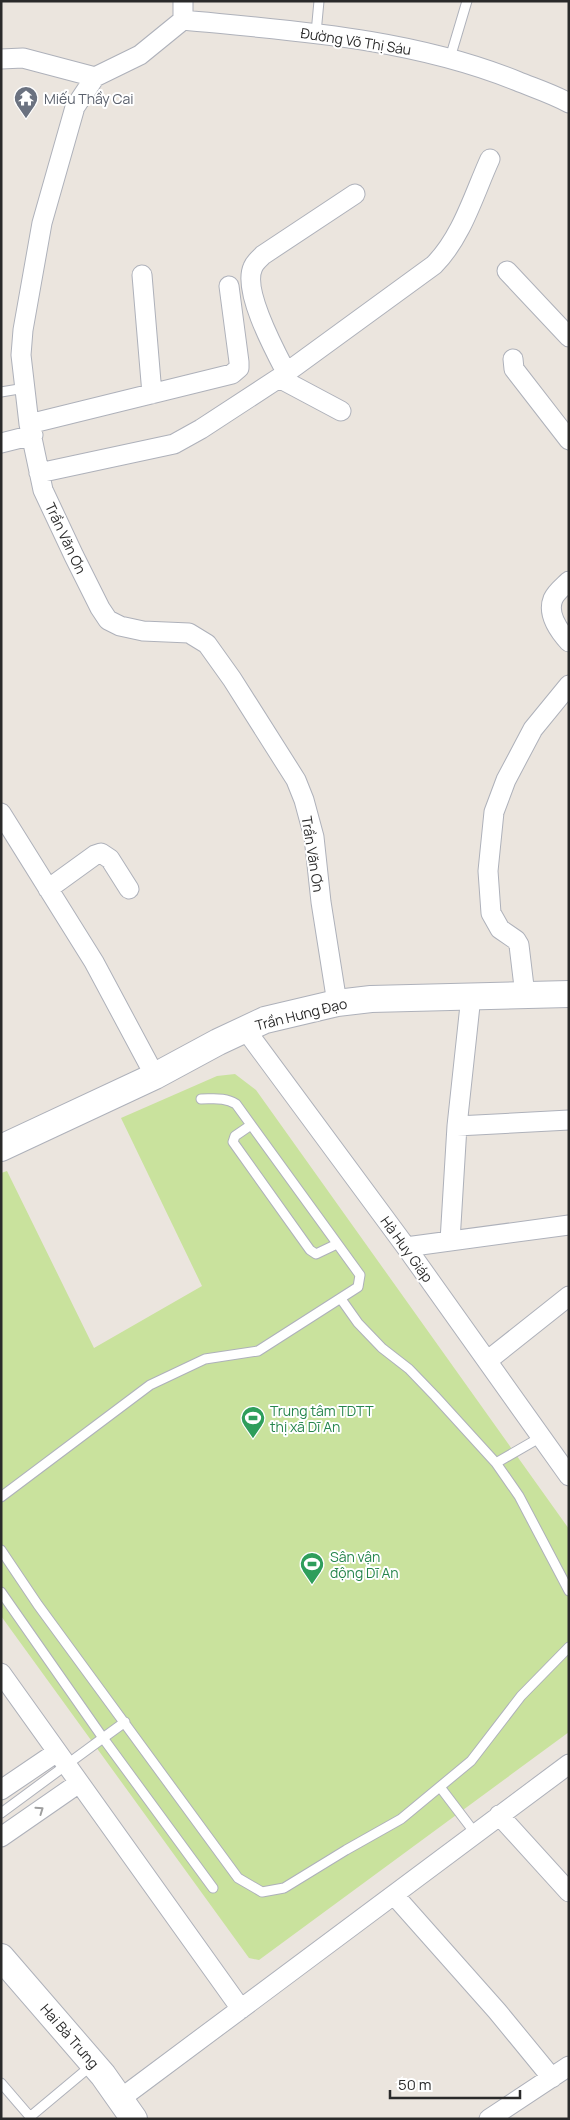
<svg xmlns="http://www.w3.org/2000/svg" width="570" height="2120" font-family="Manrope,sans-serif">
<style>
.pitch{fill:#c9e29d}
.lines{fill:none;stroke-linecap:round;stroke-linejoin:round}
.service-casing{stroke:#aeb1ba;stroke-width:11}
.minor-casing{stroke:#aeb1ba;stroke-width:21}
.secondary-casing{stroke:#aeb1ba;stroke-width:28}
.service{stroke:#fff;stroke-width:9}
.minor{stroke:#fff;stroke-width:19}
.secondary{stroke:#fff;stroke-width:26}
.oneway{stroke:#9f9f9f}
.labels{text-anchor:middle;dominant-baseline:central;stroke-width:4;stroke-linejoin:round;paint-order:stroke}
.street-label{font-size:14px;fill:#2a2a2a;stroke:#fff}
.worship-label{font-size:14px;fill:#5b616d;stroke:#fff;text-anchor:start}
.leisure-label{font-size:14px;fill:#27864d;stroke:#fff;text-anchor:start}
</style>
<rect width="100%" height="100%" fill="#ebe5de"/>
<!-- pitch -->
<path class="pitch" d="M 235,1074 L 256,1090 L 569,1529 L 569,1732 L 259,1960 L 249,1958 L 1,1616 L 1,1173 L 7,1171 L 94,1348 L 202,1286 L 121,1118 L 217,1076 Z"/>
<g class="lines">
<!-- service casing -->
<g class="service-casing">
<path id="service" d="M 316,33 L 319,1
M 450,58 L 467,1
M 1,392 L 25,388
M 251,1125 L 235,1136 L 233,1142 L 310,1250 L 316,1254 L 337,1244
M 341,1299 L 358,1323 L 382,1348 L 409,1369 L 435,1396 L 496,1463
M 541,1437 L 496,1463 L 519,1496 L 569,1591
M 1,1497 L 150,1385 L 205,1359 L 258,1351 L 358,1287 L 360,1275 L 236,1104 C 225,1097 214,1099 201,1099
M 1,1550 L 38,1605 L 238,1878 L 262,1892 L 284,1888 L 346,1850 L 401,1819 L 471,1761 L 521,1696 L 569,1647
M 1,1592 L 103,1738 L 125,1722
M 440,1787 L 475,1833
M 1,1813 L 103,1738 L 213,1888
M 1,2083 L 32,2119
M 31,2116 L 92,2065"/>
</g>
<!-- minor casing -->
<g class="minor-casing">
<path id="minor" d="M 183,1 L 183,20 C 295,31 411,38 517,81 C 534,88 553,94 569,103
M 183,20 L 140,55 L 95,77 L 75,107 L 42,223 L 23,330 L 21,355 L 29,424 L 43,490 L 74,556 L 100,608 L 108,620 L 120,626 L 143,631 L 189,633 L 207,644 L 232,679 L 296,780 L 304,800 L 314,837 L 321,902 L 337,1003
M 1,59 L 23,58 L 95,77
M 507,271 L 569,337
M 142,275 L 152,394
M 513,359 L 514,369 L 569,440
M 286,372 C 275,351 242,290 253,267 C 255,262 260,258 263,255 L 355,194
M 279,378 L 341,411
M 29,424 L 232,374 L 239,368 L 239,362 L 229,286
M 1,443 L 33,435
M 39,473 L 174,444 L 201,429 L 279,378 L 434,265 C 462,237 474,194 490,159
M 569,581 C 564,586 556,592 553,599 C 547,614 559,631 569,642
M 1,813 L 94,962 L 155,1076
M 48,889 L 95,855 L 101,853 L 110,859 L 129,889
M 525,995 L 519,945 L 516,940 L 500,929 L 491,913 L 488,871 L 494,812 L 506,780 L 533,729 L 569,685
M 245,1029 L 406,1247 L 569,1476
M 457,1126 L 569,1120
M 450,1241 L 457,1126 L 471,996
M 406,1247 L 569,1225
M 487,1361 L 569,1296
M 1,1673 L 241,2009
M 1,1790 L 57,1752
M 499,1815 L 569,1892
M 1,1837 L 79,1783
M 394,1895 L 497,2011 L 552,2078
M 120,2099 L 569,1764
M 489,2119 L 569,2066"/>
</g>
<!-- secondary casing -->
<g class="secondary-casing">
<path id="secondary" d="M 1,1148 L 155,1076 L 218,1042 L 265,1020 L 337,1003 L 371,999 L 569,994
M 1,1957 L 103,2075 L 134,2119"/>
</g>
<!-- service -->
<use href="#service" class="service"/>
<!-- minor -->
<use href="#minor" class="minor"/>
<!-- secondary -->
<use href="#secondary" class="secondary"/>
</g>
<!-- one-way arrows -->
<defs><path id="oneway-chevron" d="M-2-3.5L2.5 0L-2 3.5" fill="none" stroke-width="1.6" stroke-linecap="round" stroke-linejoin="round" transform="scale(1.25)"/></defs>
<use class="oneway" href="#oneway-chevron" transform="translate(40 1810) rotate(-35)"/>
<!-- icons -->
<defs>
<g id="temple-pin" transform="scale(1.25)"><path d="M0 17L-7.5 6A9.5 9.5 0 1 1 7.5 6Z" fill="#6b7280" stroke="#fff"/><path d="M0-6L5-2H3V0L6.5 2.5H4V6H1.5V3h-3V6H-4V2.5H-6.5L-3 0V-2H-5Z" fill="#fff"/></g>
<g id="stadium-pin" transform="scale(1.25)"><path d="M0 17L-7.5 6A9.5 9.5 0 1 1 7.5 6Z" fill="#2e9e5b" stroke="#fff"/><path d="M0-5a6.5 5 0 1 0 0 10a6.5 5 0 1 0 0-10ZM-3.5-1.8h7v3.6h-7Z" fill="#fff"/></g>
</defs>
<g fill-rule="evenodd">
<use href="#temple-pin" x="26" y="98"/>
<use href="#stadium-pin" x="253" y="1418"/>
<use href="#stadium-pin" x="312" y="1564"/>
</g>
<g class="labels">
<!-- street labels -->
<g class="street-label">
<text transform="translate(356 41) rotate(9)">Đường Võ Thị Sáu</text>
<text transform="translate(66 538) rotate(65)">Trần Văn Ơn</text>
<text transform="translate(313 854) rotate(81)">Trần Văn Ơn</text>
<text transform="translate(301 1014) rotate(-14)">Trần Hưng Đạo</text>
<text transform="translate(407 1249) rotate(54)">Hà Huy Giáp</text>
<text transform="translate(70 2036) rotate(49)">Hai Bà Trưng</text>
</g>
<!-- worship labels -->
<g class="worship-label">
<text x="44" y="98">Miếu Thầy Cai</text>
</g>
<!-- leisure labels -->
<g class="leisure-label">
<text x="270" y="1410">Trung tâm TDTT<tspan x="270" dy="16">thị xã Dĩ An</tspan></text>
<text x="330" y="1556">Sân vận<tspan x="330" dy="16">động Dĩ An</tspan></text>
</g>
</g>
<!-- border -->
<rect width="570" height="2120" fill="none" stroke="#2a2a2a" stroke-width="5"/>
<!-- scale -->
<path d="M390 2090v8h130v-8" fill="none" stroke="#2a2a2a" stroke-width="2.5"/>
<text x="398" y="2090" font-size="15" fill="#2a2a2a" stroke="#ffffff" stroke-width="4" paint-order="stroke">50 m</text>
</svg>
